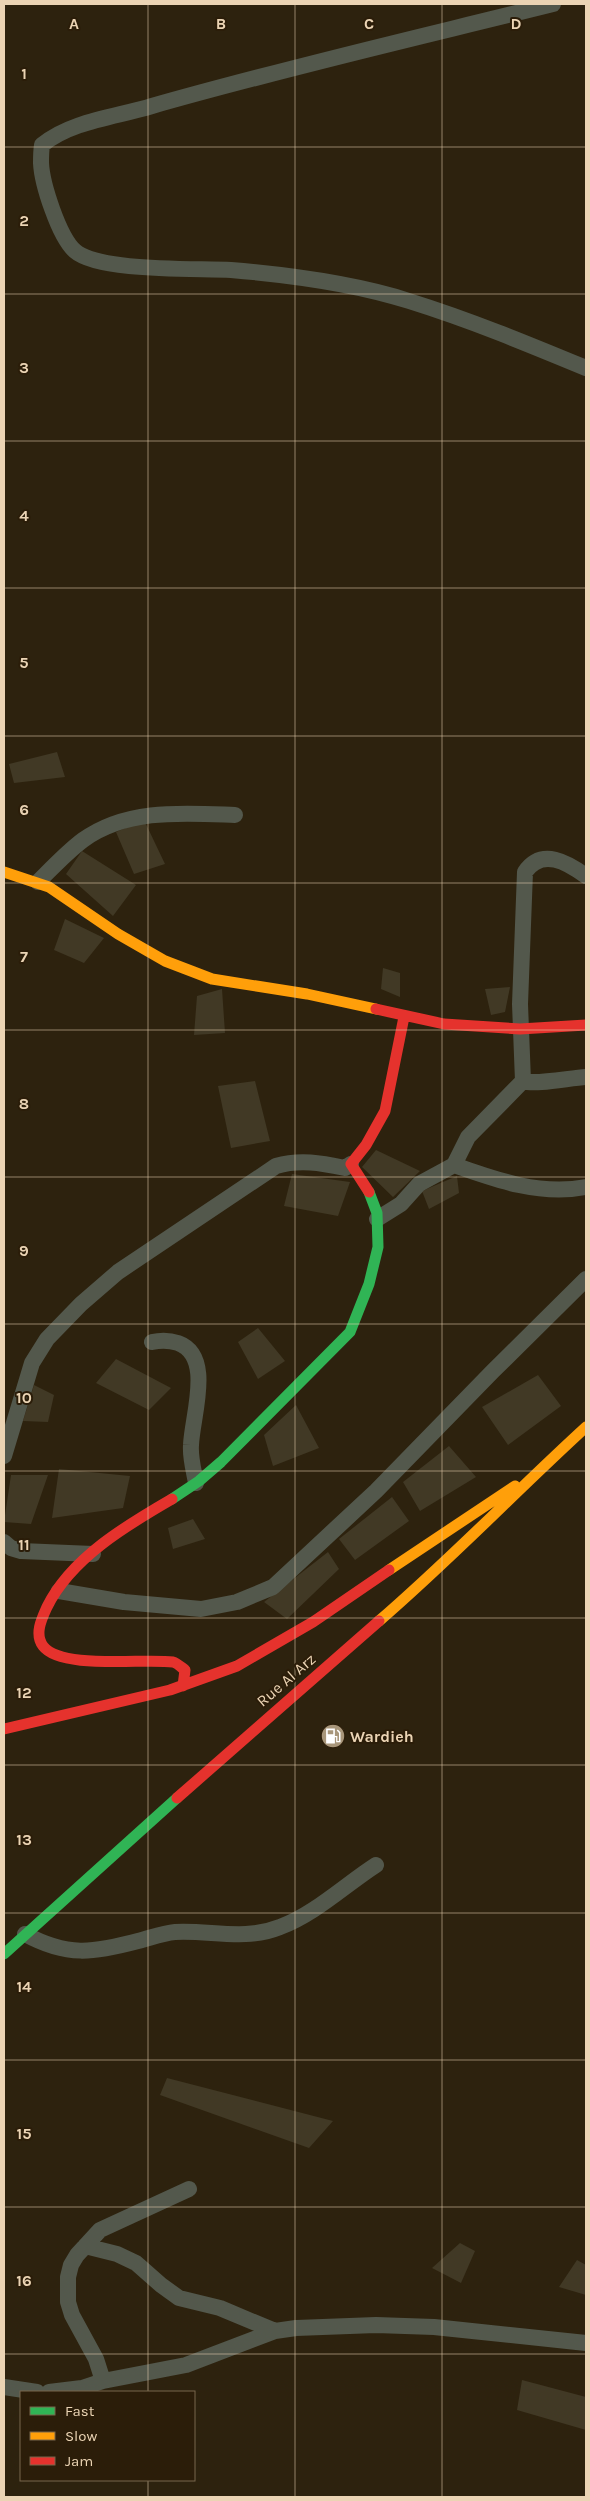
<svg xmlns="http://www.w3.org/2000/svg" width="590" height="2501" font-family="Karla,sans-serif">
<style>
.building{fill:#413925}
.lines{fill:none;stroke-linecap:round;stroke-linejoin:round}
.street{stroke:#53584c;stroke-width:16}
.fast{stroke:#30b455;stroke-width:11}
.slow{stroke:#ff9f0a;stroke-width:11}
.jam{stroke:#e5322d;stroke-width:11}
.grid{fill:none;stroke:#ebd4b4;stroke-width:1;stroke-opacity:0.55}
.labels{text-anchor:middle;dominant-baseline:central;stroke-width:4;stroke-linejoin:round;paint-order:stroke}
.street-label{font-size:16px;fill:#ebd4b4;stroke:#2b1d09}
.poi-label{font-size:16px;font-weight:bold;fill:#ebd4b4;stroke:#2b1d09;text-anchor:start}
.grid-label{font-size:16px;text-anchor:middle;font-weight:bold;fill:#ebd4b4;stroke:#2b1d09;stroke-width:4;stroke-linejoin:round;paint-order:stroke}
</style>
<rect width="100%" height="100%" fill="#2d220e"/>
<!-- building -->
<path class="building" d="M 57,752 L 65,777 L 14,783 L 9,764 Z
M 144,820 L 165,864 L 134,874 L 116,832 Z
M 82,851 L 136,885 L 113,916 L 66,874 Z
M 65,919 L 104,938 L 84,963 L 54,950 Z
M 383,968 L 400,973 L 400,997 L 381,989 Z
M 510,987 L 505,1012 L 491,1015 L 485,989 Z
M 222,989 L 225,1033 L 194,1035 L 197,996 Z
M 255,1081 L 270,1141 L 231,1148 L 218,1086 Z
M 376,1150 L 420,1171 L 393,1197 L 362,1167 Z
M 292,1174 L 350,1182 L 338,1216 L 284,1206 Z
M 457,1176 L 459,1193 L 429,1209 L 422,1191 Z
M 258,1328 L 285,1361 L 258,1379 L 238,1342 Z
M 116,1359 L 171,1388 L 149,1410 L 96,1383 Z
M 538,1375 L 561,1406 L 508,1445 L 482,1407 Z
M 34,1385 L 54,1395 L 48,1422 L 23,1421 Z
M 296,1405 L 319,1448 L 273,1466 L 264,1435 Z
M 449,1446 L 476,1477 L 420,1511 L 403,1482 Z
M 59,1469 L 130,1476 L 123,1508 L 52,1518 Z
M 11,1475 L 48,1475 L 31,1524 L 4,1522 Z
M 392,1497 L 409,1521 L 355,1560 L 339,1539 Z
M 193,1519 L 205,1539 L 173,1549 L 168,1528 Z
M 328,1552 L 339,1569 L 287,1619 L 264,1602 Z
M 167,2078 L 333,2121 L 309,2148 L 160,2095 Z
M 460,2243 L 475,2251 L 461,2283 L 432,2268 Z
M 577,2260 L 586,2265 L 586,2295 L 559,2287 Z
M 522,2380 L 586,2397 L 586,2430 L 517,2410 Z"/>
<g class="lines">
<!-- street -->
<path class="street" d="M 553,4 C 420,37 285,68 152,106 C 116,117 71,121 42,145 C 41,151 41,157 41,163 C 42,184 59,237 75,251 C 99,272 196,268 231,270 C 290,275 353,283 409,301 C 470,320 528,344 586,368
M 38,882 C 52,868 67,852 83,840 C 127,808 184,813 235,815
M 523,1081 L 520,1004 L 525,872 C 542,847 568,863 586,876
M 454,1165 C 496,1180 541,1196 586,1187
M 377,1219 L 401,1204 L 419,1184 L 454,1165 L 468,1137 L 523,1081 C 536,1085 569,1078 586,1077
M 152,1342 C 161,1340 169,1340 178,1343 C 214,1356 192,1416 191,1445 C 190,1458 194,1471 196,1483
M 4,1456 L 32,1363 L 47,1339 L 81,1304 L 118,1272 L 276,1166 C 300,1159 321,1163 345,1168 L 351,1164
M 4,1542 L 11,1548 L 21,1551 L 93,1554
M 59,1591 L 124,1602 L 201,1609 L 237,1602 L 273,1587 L 376,1491 L 493,1371 L 586,1279
M 25,1934 C 67,1957 93,1953 138,1941 C 150,1938 163,1933 175,1932 C 211,1930 245,1941 280,1927 C 315,1914 345,1885 376,1865
M 85,2246 L 117,2254 L 136,2263 L 161,2285 L 179,2298 L 220,2308 L 275,2331
M 103,2381 L 186,2365 L 275,2331 L 296,2328 L 376,2325 L 434,2327 L 586,2343
M 4,2387 L 37,2392
M 49,2392 L 82,2388 L 103,2381 L 96,2359 L 72,2315 L 68,2302 L 68,2277 L 71,2265 L 77,2255 L 100,2230 L 189,2189"/>
<!-- fast -->
<path class="fast" d="M 172,1499 L 199,1481 L 221,1462 L 350,1332 L 369,1284 L 378,1247 L 377,1213 L 369,1192
M 4,1954 L 177,1798"/>
<!-- slow -->
<path class="slow" d="M 4,872 L 49,887 L 118,934 L 165,961 L 212,979 L 307,994 L 376,1009
M 389,1570 L 515,1486
M 379,1621 C 451,1559 516,1491 586,1427"/>
<!-- jam -->
<path class="jam" d="M 376,1009 L 444,1024 L 520,1029 L 586,1025
M 369,1192 L 351,1164 L 366,1145 L 385,1111 L 404,1017
M 172,1499 C 127,1525 71,1558 47,1607 C 42,1618 34,1634 43,1646 C 61,1670 144,1658 173,1662 C 177,1663 181,1667 185,1670 L 183,1686
M 4,1729 L 170,1690 L 237,1666 L 313,1622 L 389,1570
M 177,1798 L 379,1621"/>
</g>
<!-- grid -->
<path class="grid" d="M 148,4 L 148,2392M 295,4 L 295,2497M 442,4 L 442,2497M 4,147 L 586,147M 4,294 L 586,294M 4,441 L 586,441M 4,588 L 586,588M 4,736 L 586,736M 4,883 L 586,883M 4,1030 L 586,1030M 4,1177 L 586,1177M 4,1324 L 586,1324M 4,1471 L 586,1471M 4,1618 L 586,1618M 4,1765 L 586,1765M 4,1913 L 586,1913M 4,2060 L 586,2060M 4,2207 L 586,2207M 4,2354 L 586,2354M 148,2480 L 148,2497"/>
<!-- icons -->
<defs>
<g id="fuel-disc" transform="scale(1.25)"><circle r="9.5" fill="#a8967a" stroke="#2b1d09"/><path d="M-5.5-6h7V0h2V4h1.3V-2.5L3-4.5l.8-.8L6-3V5H2.5V1h-1V6h-7ZM-4.2-4.7v3.2H.2V-4.7Z" fill="#fff"/></g>
</defs>
<g fill-rule="evenodd">
<use href="#fuel-disc" x="333" y="1736"/>
</g>
<g class="labels">
<!-- street labels -->
<g class="street-label">
<text transform="translate(286 1680) rotate(-41)">Rue Al Arz</text>
</g>
<!-- poi labels -->
<g class="poi-label">
<text x="350" y="1736">Wardieh</text>
</g>
</g>
<g class="grid-label">
<text x="74" y="29">A</text>
<text x="221" y="29">B</text>
<text x="369" y="29">C</text>
<text x="516" y="29">D</text>
<text x="24" y="79">1</text>
<text x="24" y="226">2</text>
<text x="24" y="373">3</text>
<text x="24" y="521">4</text>
<text x="24" y="668">5</text>
<text x="24" y="815">6</text>
<text x="24" y="962">7</text>
<text x="24" y="1109">8</text>
<text x="24" y="1256">9</text>
<text x="24" y="1403">10</text>
<text x="24" y="1550">11</text>
<text x="24" y="1698">12</text>
<text x="24" y="1845">13</text>
<text x="24" y="1992">14</text>
<text x="24" y="2139">15</text>
<text x="24" y="2286">16</text>
</g>
<!-- border -->
<rect width="590" height="2501" fill="none" stroke="#ebd4b4" stroke-width="10"/>
<!-- legend -->
<rect x="20" y="2391" width="175" height="90" fill="#2b1d09" stroke="#78664d"/>
<rect x="30" y="2407" width="25" height="8" fill="#30b455" stroke="#78664d"/>
<text x="65" y="2416" font-size="15" fill="#ebd4b4">Fast</text>
<rect x="30" y="2432" width="25" height="8" fill="#ff9f0a" stroke="#78664d"/>
<text x="65" y="2441" font-size="15" fill="#ebd4b4">Slow</text>
<rect x="30" y="2457" width="25" height="8" fill="#e5322d" stroke="#78664d"/>
<text x="65" y="2466" font-size="15" fill="#ebd4b4">Jam</text>
</svg>
